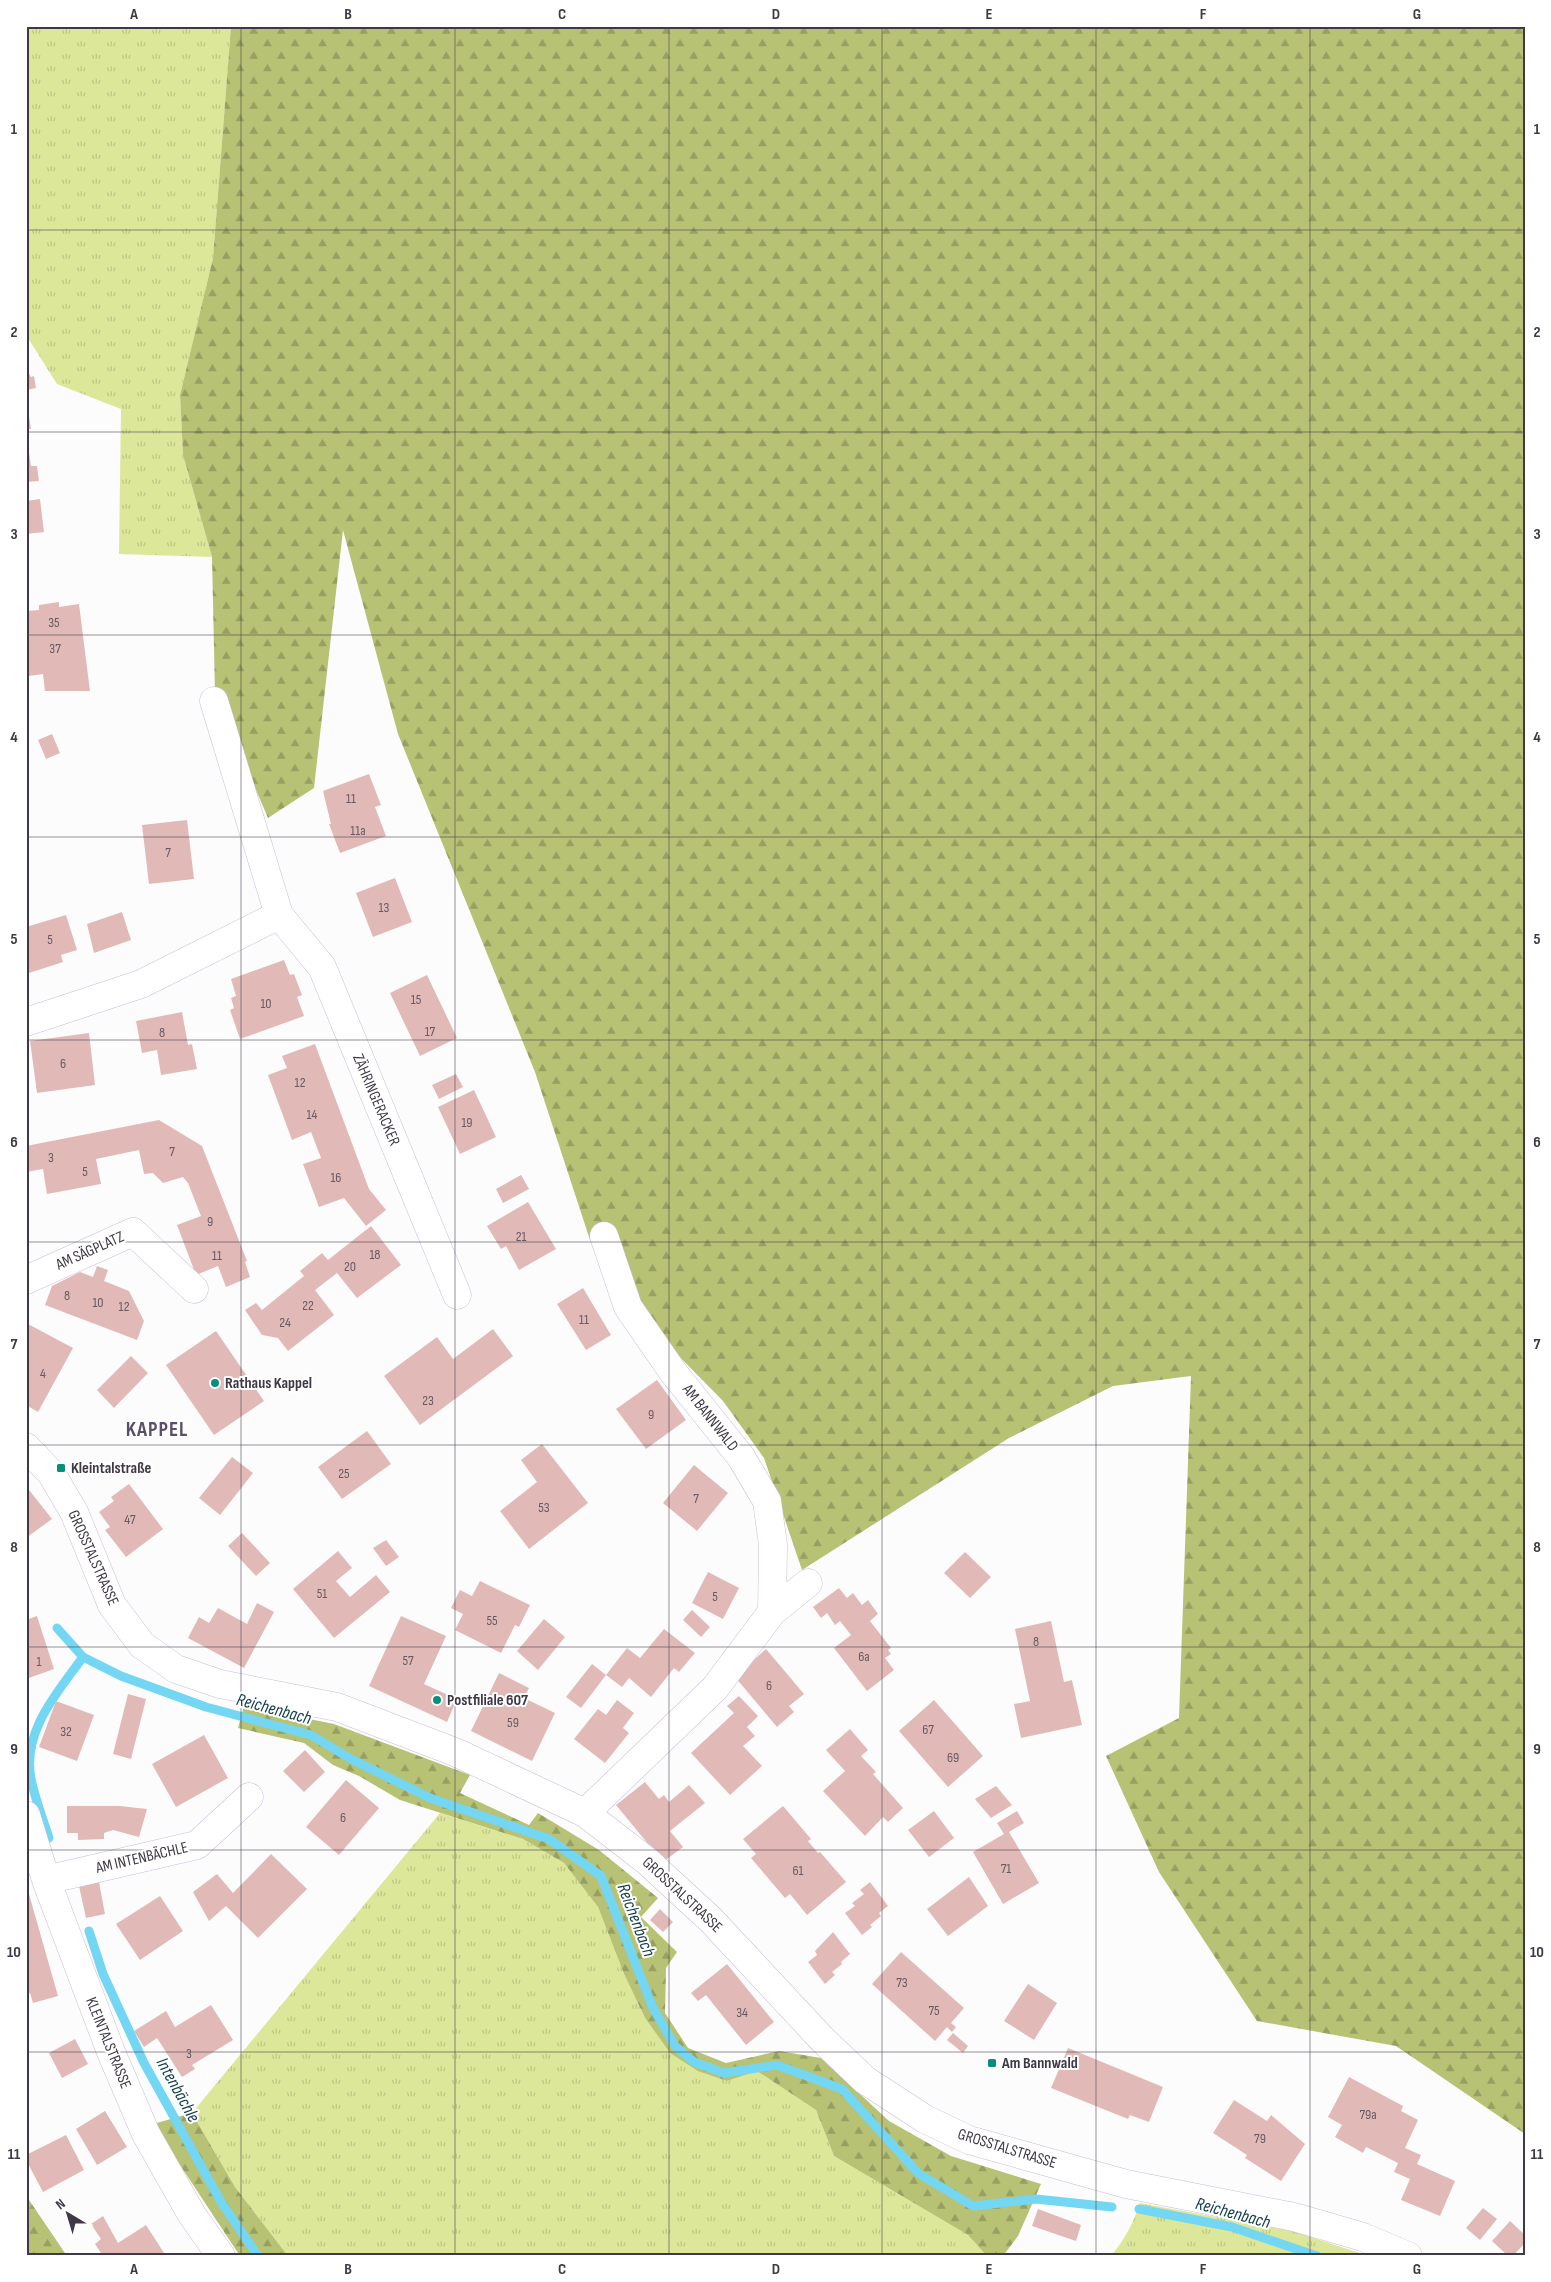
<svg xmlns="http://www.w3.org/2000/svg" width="1551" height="2282" font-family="'Sofia Sans Condensed',sans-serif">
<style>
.grass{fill:url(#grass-tufts)}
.forest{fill:url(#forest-firs)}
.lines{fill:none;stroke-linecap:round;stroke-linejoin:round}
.stream{stroke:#73d6f3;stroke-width:9}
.building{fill:#e1bab8}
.minor-casing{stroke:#cabcdc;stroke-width:29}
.minor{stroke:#fff;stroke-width:28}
.grid{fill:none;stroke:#3f3946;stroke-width:1;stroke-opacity:0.55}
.poi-dot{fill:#049079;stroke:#fff;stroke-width:2}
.labels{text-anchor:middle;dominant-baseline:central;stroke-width:4;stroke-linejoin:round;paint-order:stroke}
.number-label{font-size:14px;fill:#685962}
.street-label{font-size:16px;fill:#3f3946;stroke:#fff}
.poi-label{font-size:16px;font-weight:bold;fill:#3f3946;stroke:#fff;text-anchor:start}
.water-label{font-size:18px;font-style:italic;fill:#13414d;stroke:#fff}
.district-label{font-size:21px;font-weight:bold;letter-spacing:1px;fill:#5a4e69;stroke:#fff}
.neatline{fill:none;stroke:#3f3946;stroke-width:2}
.grid-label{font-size:16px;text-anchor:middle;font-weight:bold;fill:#3f3946}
</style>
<defs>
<pattern id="grass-tufts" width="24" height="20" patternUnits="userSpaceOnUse" patternTransform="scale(1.25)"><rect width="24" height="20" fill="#dce799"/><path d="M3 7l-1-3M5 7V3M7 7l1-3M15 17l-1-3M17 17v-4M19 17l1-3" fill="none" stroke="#bec785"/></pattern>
<pattern id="forest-firs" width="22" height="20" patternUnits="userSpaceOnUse" patternTransform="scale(1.25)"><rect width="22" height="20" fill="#b8c274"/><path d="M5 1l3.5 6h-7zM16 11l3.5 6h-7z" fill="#979f61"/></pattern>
</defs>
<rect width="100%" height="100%" fill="#fcfcfc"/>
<!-- grass -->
<path class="grass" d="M 26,26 L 231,26 L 213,258 L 180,395 L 183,455 L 212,557 L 119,554 L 121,409 L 57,384 L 26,335 Z
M 440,1813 L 523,1839 L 564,1863 L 598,1907 L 624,1974 L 645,2018 L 670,2053 L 727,2081 L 757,2071 L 816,2110 L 834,2156 L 968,2235 L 987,2256 L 288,2256 L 235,2187 L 192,2113 Z
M 1140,2203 L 1292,2231 L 1369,2256 L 1111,2256 C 1125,2239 1133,2224 1140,2203 Z"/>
<!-- forest -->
<path class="forest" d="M 231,26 L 1525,26 L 1525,2134 L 1396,2046 L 1257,2021 L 1159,1872 L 1106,1756 L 1179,1718 L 1191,1376 L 1113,1386 L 1009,1438 L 802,1570 L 764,1458 L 723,1401 L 667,1344 L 631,1302 L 590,1240 L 535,1072 L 398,734 L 343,530 L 314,788 L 268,818 L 215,694 L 212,557 L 183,455 L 180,395 L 213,258 Z
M 244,1706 L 334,1724 L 470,1775 L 460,1793 L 529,1825 L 538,1813 L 599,1850 L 658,1898 L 641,1917 L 677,1952 L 666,1968 L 665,2013 L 688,2048 L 726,2063 L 779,2051 L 821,2058 L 889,2121 L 951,2156 L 1041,2184 L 1018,2236 L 1003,2256 L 987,2256 L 968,2235 L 834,2156 L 816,2110 L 757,2071 L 727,2081 L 698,2071 L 670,2053 L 645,2018 L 624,1974 L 598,1907 L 564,1863 L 523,1839 L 400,1800 L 359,1776 L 333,1765 L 304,1743 L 238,1728 Z
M 192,2113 L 235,2187 L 288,2256 L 240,2256 L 153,2124 Z
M 26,2197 L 27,2197 L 67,2256 L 26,2256 Z"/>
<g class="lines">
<!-- stream -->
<path class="stream" d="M 57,1628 L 83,1657 L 121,1676 L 206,1707 L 311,1735 L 351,1759 L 430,1798 L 549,1839 L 601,1876 L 653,2008 L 675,2046 L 694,2062 L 724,2073 L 777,2065 L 842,2089 L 918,2173 L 973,2206 L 1036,2199 L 1112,2207
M 49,1838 C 43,1819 35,1799 31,1779 C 22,1731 57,1693 83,1657
M 89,1931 L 103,1974 L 144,2063 L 221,2202 L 258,2256
M 1139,2209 L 1232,2227 L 1317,2256"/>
</g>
<!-- building -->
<path class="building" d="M 26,369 L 31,377 L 34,376 L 36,388 L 26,390 Z
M 26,398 L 31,429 L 26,429 Z
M 26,431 L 31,466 L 37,466 L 39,481 L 26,482 Z
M 40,499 L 44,532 L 26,534 L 26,501 Z
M 59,602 L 59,607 L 79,604 L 90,691 L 45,691 L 43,674 L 29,676 L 26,656 L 26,611 L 39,610 L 39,605 Z
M 52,734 L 60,753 L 46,759 L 38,740 Z
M 369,774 L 381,805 L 375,807 L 386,836 L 340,853 L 329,824 L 331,824 L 323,791 Z
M 187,820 L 194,879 L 149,884 L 142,825 Z
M 395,878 L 412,922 L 373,937 L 356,893 Z
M 122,912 L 131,940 L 94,953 L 87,924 Z
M 66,915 L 77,950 L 61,955 L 63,962 L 26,974 L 26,927 Z
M 284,960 L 290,975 L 294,974 L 302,995 L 297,997 L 304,1016 L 240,1039 L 230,1010 L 234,1008 L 231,998 L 236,996 L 231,979 Z
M 427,975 L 457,1038 L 420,1056 L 390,993 Z
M 182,1012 L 188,1045 L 192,1044 L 197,1069 L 161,1075 L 157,1050 L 142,1053 L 136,1021 Z
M 89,1033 L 95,1085 L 37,1093 L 30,1041 Z
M 315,1044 L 369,1189 L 386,1210 L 366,1226 L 344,1198 L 319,1207 L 303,1164 L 321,1158 L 311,1132 L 292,1140 L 268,1075 L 287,1068 L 282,1056 Z
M 456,1074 L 463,1087 L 439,1099 L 432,1085 Z
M 474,1090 L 496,1137 L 460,1154 L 438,1107 Z
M 159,1120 L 202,1146 L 247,1261 L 245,1262 L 250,1277 L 226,1287 L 218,1266 L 196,1275 L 177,1225 L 201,1216 L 188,1183 L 183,1177 L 163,1183 L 153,1173 L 144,1174 L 139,1150 L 96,1159 L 101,1184 L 47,1194 L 43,1169 L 26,1172 L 26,1146 Z
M 521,1175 L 529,1189 L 503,1203 L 496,1189 Z
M 528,1202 L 556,1249 L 519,1270 L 506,1246 L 501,1249 L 487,1226 Z
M 371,1226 L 401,1265 L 357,1298 L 337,1273 L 315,1290 L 334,1315 L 288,1351 L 278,1338 L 262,1335 L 245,1310 L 256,1303 L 262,1310 L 304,1276 L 300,1271 L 322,1253 L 328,1260 Z
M 97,1266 L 108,1270 L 104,1281 L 129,1291 L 144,1321 L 137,1340 L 45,1305 L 52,1286 L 80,1272 L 93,1277 Z
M 583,1288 L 611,1335 L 586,1350 L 557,1304 Z
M 28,1324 L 73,1348 L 38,1412 L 26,1405 L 26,1328 Z
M 493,1329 L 513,1356 L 420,1425 L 384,1376 L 437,1337 L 453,1359 Z
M 216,1331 L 264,1401 L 214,1435 L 166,1365 Z
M 131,1356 L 148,1373 L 114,1408 L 97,1390 Z
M 657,1380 L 686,1420 L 646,1449 L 616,1409 Z
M 367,1431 L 391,1464 L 342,1499 L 318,1467 Z
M 542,1444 L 588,1503 L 529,1549 L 500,1511 L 537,1482 L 521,1460 Z
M 232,1457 L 253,1473 L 220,1515 L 199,1498 Z
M 694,1465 L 728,1493 L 697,1531 L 663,1503 Z
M 129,1484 L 163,1529 L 126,1557 L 105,1530 L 110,1527 L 99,1512 L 114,1501 L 111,1497 Z
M 26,1486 L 52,1519 L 26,1538 Z
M 242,1533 L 270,1563 L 256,1576 L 228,1546 Z
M 386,1540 L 399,1557 L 386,1566 L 373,1548 Z
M 338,1551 L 352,1568 L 336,1581 L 350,1597 L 376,1575 L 390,1592 L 334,1638 L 293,1589 Z
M 965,1552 L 991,1577 L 970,1598 L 944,1573 Z
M 708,1572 L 739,1588 L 723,1619 L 692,1603 Z
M 480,1581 L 530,1605 L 519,1627 L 515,1625 L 501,1653 L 455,1630 L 463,1614 L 451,1608 L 460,1590 L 472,1596 Z
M 839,1588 L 847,1598 L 853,1593 L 862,1605 L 868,1600 L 878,1614 L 870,1621 L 891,1648 L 888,1650 L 891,1654 L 885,1658 L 894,1670 L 867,1691 L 834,1648 L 851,1635 L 840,1621 L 835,1625 L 827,1613 L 821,1618 L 813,1607 Z
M 257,1603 L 274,1612 L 244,1668 L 188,1638 L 199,1617 L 209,1623 L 218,1608 L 247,1624 Z
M 692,1610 L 710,1627 L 701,1637 L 683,1620 Z
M 37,1616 L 54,1669 L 26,1679 L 26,1620 Z
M 401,1616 L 446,1636 L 424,1684 L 457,1699 L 447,1722 L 369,1686 Z
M 544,1619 L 565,1637 L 538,1670 L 517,1651 Z
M 1051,1621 L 1064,1682 L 1072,1680 L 1082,1725 L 1021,1738 L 1014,1704 L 1030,1701 L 1015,1629 Z
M 664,1629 L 695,1653 L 679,1672 L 674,1668 L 651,1697 L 629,1678 L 622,1687 L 606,1675 L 627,1648 L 640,1658 Z
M 766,1649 L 804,1694 L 789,1706 L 794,1712 L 777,1727 L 735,1677 Z
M 592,1664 L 606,1675 L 581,1708 L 566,1697 Z
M 499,1673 L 529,1688 L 524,1698 L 555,1713 L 532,1761 L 471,1731 Z
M 128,1694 L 146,1699 L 131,1759 L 113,1754 Z
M 739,1696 L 758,1716 L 747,1727 L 755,1736 L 743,1746 L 762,1766 L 730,1795 L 691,1753 L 734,1713 L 727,1706 Z
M 617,1700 L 634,1713 L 623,1728 L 629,1733 L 605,1763 L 574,1739 L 598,1709 L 606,1715 Z
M 934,1700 L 983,1756 L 948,1787 L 899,1731 Z
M 56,1701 L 94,1715 L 77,1761 L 39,1747 Z
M 850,1729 L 868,1750 L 861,1756 L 876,1772 L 873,1774 L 903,1808 L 888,1822 L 883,1817 L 865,1836 L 823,1791 L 845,1771 L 826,1750 Z
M 204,1735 L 228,1778 L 176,1807 L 152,1764 Z
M 305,1750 L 325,1772 L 304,1792 L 283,1771 Z
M 346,1780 L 379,1808 L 339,1855 L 306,1827 Z
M 645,1782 L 659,1799 L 664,1795 L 669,1802 L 689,1785 L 705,1803 L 670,1831 L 683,1847 L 663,1862 L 616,1805 Z
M 996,1786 L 1012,1805 L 991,1818 L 975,1799 Z
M 67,1806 L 120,1806 L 147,1809 L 139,1837 L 113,1830 L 104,1833 L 104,1839 L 78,1840 L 78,1833 L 67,1833 Z
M 783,1806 L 811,1839 L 808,1841 L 818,1853 L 820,1852 L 846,1882 L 807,1915 L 790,1894 L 785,1898 L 751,1858 L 756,1854 L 743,1839 Z
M 934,1811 L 954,1838 L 929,1857 L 908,1830 Z
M 1017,1811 L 1024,1823 L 1009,1832 L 1039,1883 L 1003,1904 L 973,1852 L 1004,1834 L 997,1823 Z
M 271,1854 L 307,1889 L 258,1938 L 226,1906 L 209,1921 L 193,1892 L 217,1874 L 233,1893 Z
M 969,1877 L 988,1906 L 948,1936 L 927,1909 Z
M 99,1882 L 105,1914 L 86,1918 L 79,1886 Z
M 870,1882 L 888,1906 L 879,1913 L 881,1916 L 870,1925 L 872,1927 L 862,1935 L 845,1913 L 855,1906 L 852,1903 L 864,1894 L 860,1890 Z
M 27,1887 L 58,1996 L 33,2003 L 30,1993 L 26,1994 Z
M 160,1896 L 183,1931 L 140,1960 L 116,1924 Z
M 660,1909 L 673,1922 L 663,1932 L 650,1920 Z
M 833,1932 L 850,1954 L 841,1962 L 842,1964 L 832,1972 L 835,1975 L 825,1984 L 808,1962 L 817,1955 L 815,1951 Z
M 901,1952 L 964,2008 L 951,2023 L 956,2027 L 952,2032 L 947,2027 L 935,2041 L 872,1984 Z
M 727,1964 L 774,2022 L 746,2045 L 706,1995 L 698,2001 L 691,1993 Z
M 1028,1984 L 1057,2003 L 1034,2040 L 1004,2021 Z
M 211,2005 L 233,2040 L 192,2065 L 195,2069 L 182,2077 L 157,2038 L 144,2047 L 134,2031 L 166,2011 L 175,2027 Z
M 953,2033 L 968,2046 L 963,2053 L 947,2040 Z
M 75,2039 L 88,2064 L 62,2078 L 49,2053 Z
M 1068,2048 L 1163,2087 L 1149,2122 L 1130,2115 L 1128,2119 L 1051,2088 Z
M 1349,2077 L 1403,2106 L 1401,2111 L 1418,2120 L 1405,2148 L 1421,2155 L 1417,2164 L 1455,2181 L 1440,2216 L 1401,2200 L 1410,2179 L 1394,2172 L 1398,2163 L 1366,2147 L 1363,2153 L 1335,2137 L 1342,2125 L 1328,2117 Z
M 1234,2100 L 1267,2121 L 1271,2115 L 1305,2144 L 1281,2181 L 1245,2158 L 1247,2155 L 1213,2133 Z
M 105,2111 L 127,2147 L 97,2165 L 76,2129 Z
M 66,2135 L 84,2170 L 43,2192 L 26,2160 L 26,2155 Z
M 1483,2208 L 1497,2219 L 1480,2240 L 1466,2228 Z
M 1038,2209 L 1081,2225 L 1076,2241 L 1032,2226 Z
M 103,2216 L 118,2243 L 146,2225 L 166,2256 L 103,2256 L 95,2244 L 101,2239 L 91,2224 Z
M 1510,2221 L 1525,2235 L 1525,2243 L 1513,2256 L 1508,2256 L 1492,2241 Z"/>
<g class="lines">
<!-- minor casing -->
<g class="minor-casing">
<path id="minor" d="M 214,701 L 279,915 L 322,967 L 457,1295
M 26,1022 L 141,984 L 279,915
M 604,1236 L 628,1307 L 673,1372 L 741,1457 L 767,1501 L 773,1545 L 772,1612
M 26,1280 L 133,1232 L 194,1289
M 26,1447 L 51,1473 L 74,1512 L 112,1605 L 142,1645 L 176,1669 L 220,1684 L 337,1707 L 455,1752 L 585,1813 L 647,1861 L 711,1920 L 822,2039 L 865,2080 L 925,2119 L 969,2140 L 1026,2156 L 1126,2184 L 1294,2217 L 1363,2237 L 1408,2256
M 585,1813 L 715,1688 L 772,1612 L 808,1583
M 26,1815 L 46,1880 L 111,2052 L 146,2134 L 192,2215 L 221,2256
M 46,1880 L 197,1845 L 249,1797"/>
</g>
<!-- minor -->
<use href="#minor" class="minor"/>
</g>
<!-- grid -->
<path class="grid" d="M 241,26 L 241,2256M 455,26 L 455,2256M 669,26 L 669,2256M 882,26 L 882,2256M 1096,26 L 1096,2256M 1310,26 L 1310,2256M 26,230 L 1525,230M 26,432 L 1525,432M 26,635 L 1525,635M 26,837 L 1525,837M 26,1040 L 1525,1040M 26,1242 L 1525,1242M 26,1445 L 1525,1445M 26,1647 L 1525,1647M 26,1850 L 1525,1850M 26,2052 L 1525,2052"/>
<!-- markers -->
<g class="poi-dot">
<circle cx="215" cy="1383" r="5"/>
<rect x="56" y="1463" width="10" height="10" rx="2.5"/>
<circle cx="437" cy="1700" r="5"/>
<rect x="987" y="2058" width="10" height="10" rx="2.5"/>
</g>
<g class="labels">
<!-- number labels -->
<g class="number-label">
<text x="54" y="622">35</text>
<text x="55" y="648">37</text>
<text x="351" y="798">11</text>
<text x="358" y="830">11a</text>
<text x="168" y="852">7</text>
<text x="384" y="907">13</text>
<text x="50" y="939">5</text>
<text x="416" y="999">15</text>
<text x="266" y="1003">10</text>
<text x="430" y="1031">17</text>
<text x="162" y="1032">8</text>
<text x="63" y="1063">6</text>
<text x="300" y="1082">12</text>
<text x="312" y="1114">14</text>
<text x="467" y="1122">19</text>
<text x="172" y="1151">7</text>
<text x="51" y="1157">3</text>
<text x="85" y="1171">5</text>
<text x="336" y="1177">16</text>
<text x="210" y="1221">9</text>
<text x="521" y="1236">21</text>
<text x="375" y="1254">18</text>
<text x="217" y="1255">11</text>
<text x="350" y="1266">20</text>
<text x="67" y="1295">8</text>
<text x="98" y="1302">10</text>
<text x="308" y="1305">22</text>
<text x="124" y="1306">12</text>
<text x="584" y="1319">11</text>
<text x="285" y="1322">24</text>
<text x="43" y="1373">4</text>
<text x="428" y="1400">23</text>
<text x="651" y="1414">9</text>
<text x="344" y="1473">25</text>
<text x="696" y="1498">7</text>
<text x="544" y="1507">53</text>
<text x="130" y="1519">47</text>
<text x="322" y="1593">51</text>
<text x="715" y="1596">5</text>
<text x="492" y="1620">55</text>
<text x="1036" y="1641">8</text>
<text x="864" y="1656">6a</text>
<text x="408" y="1660">57</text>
<text x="39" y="1661">1</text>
<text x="769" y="1685">6</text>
<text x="513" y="1722">59</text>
<text x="928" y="1729">67</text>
<text x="66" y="1731">32</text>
<text x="953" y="1757">69</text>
<text x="343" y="1817">6</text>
<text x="1006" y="1868">71</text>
<text x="798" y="1870">61</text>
<text x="902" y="1982">73</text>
<text x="934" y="2010">75</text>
<text x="742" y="2012">34</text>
<text x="189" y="2053">3</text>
<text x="1368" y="2114">79a</text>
<text x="1260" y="2138">79</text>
</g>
<!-- street labels -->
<g class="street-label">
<text transform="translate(376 1100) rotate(67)">ZÄHRINGERACKER</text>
<text transform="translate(90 1251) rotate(-24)">AM SÄGPLATZ</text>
<text transform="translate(710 1418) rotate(52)">AM BANNWALD</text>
<text transform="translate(93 1558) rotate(66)">GROSSTALSTRASSE</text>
<text transform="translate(142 1858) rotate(-13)">AM INTENBÄCHLE</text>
<text transform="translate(682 1895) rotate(43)">GROSSTALSTRASSE</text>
<text transform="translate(108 2043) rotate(68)">KLEINTALSTRASSE</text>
<text transform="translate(1007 2149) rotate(17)">GROSSTALSTRASSE</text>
</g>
<!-- poi labels -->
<g class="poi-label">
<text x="225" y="1383">Rathaus Kappel</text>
<text x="71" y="1468">Kleintalstraße</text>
<text x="447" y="1700">Postfiliale 607</text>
<text x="1002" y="2063">Am Bannwald</text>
</g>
<!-- water labels -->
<g class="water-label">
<text transform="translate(274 1709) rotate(15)">Reichenbach</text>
<text transform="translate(636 1920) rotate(69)">Reichenbach</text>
<text transform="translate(178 2090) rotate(61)">Intenbächle</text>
<text transform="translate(1233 2213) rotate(15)">Reichenbach</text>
</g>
<!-- district labels -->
<g class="district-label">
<text x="157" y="1429">KAPPEL</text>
</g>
</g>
<!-- border -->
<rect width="1551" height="2282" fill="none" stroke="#ffffff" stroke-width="55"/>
<!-- north arrow -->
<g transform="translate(68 2214) rotate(322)" stroke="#ffffff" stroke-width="4" paint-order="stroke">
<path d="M0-4L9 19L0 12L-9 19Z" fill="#3f3946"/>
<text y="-8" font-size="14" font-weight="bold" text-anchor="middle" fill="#3f3946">N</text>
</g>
<rect x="28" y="28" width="1496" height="2226" class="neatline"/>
<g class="grid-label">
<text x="134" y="19">A</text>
<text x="348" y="19">B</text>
<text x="562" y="19">C</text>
<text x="776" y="19">D</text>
<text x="989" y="19">E</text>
<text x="1203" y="19">F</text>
<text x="1417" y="19">G</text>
<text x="14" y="134">1</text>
<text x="1537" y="134">1</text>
<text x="14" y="337">2</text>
<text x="1537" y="337">2</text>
<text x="14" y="539">3</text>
<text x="1537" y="539">3</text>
<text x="14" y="742">4</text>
<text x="1537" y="742">4</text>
<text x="14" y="944">5</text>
<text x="1537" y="944">5</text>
<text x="14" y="1147">6</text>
<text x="1537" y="1147">6</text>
<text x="14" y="1349">7</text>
<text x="1537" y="1349">7</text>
<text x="14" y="1552">8</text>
<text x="1537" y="1552">8</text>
<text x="14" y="1754">9</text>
<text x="1537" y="1754">9</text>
<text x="14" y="1957">10</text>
<text x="1537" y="1957">10</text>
<text x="14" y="2159">11</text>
<text x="1537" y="2159">11</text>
<text x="134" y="2274">A</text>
<text x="348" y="2274">B</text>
<text x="562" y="2274">C</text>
<text x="776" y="2274">D</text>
<text x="989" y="2274">E</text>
<text x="1203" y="2274">F</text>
<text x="1417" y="2274">G</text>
</g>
</svg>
